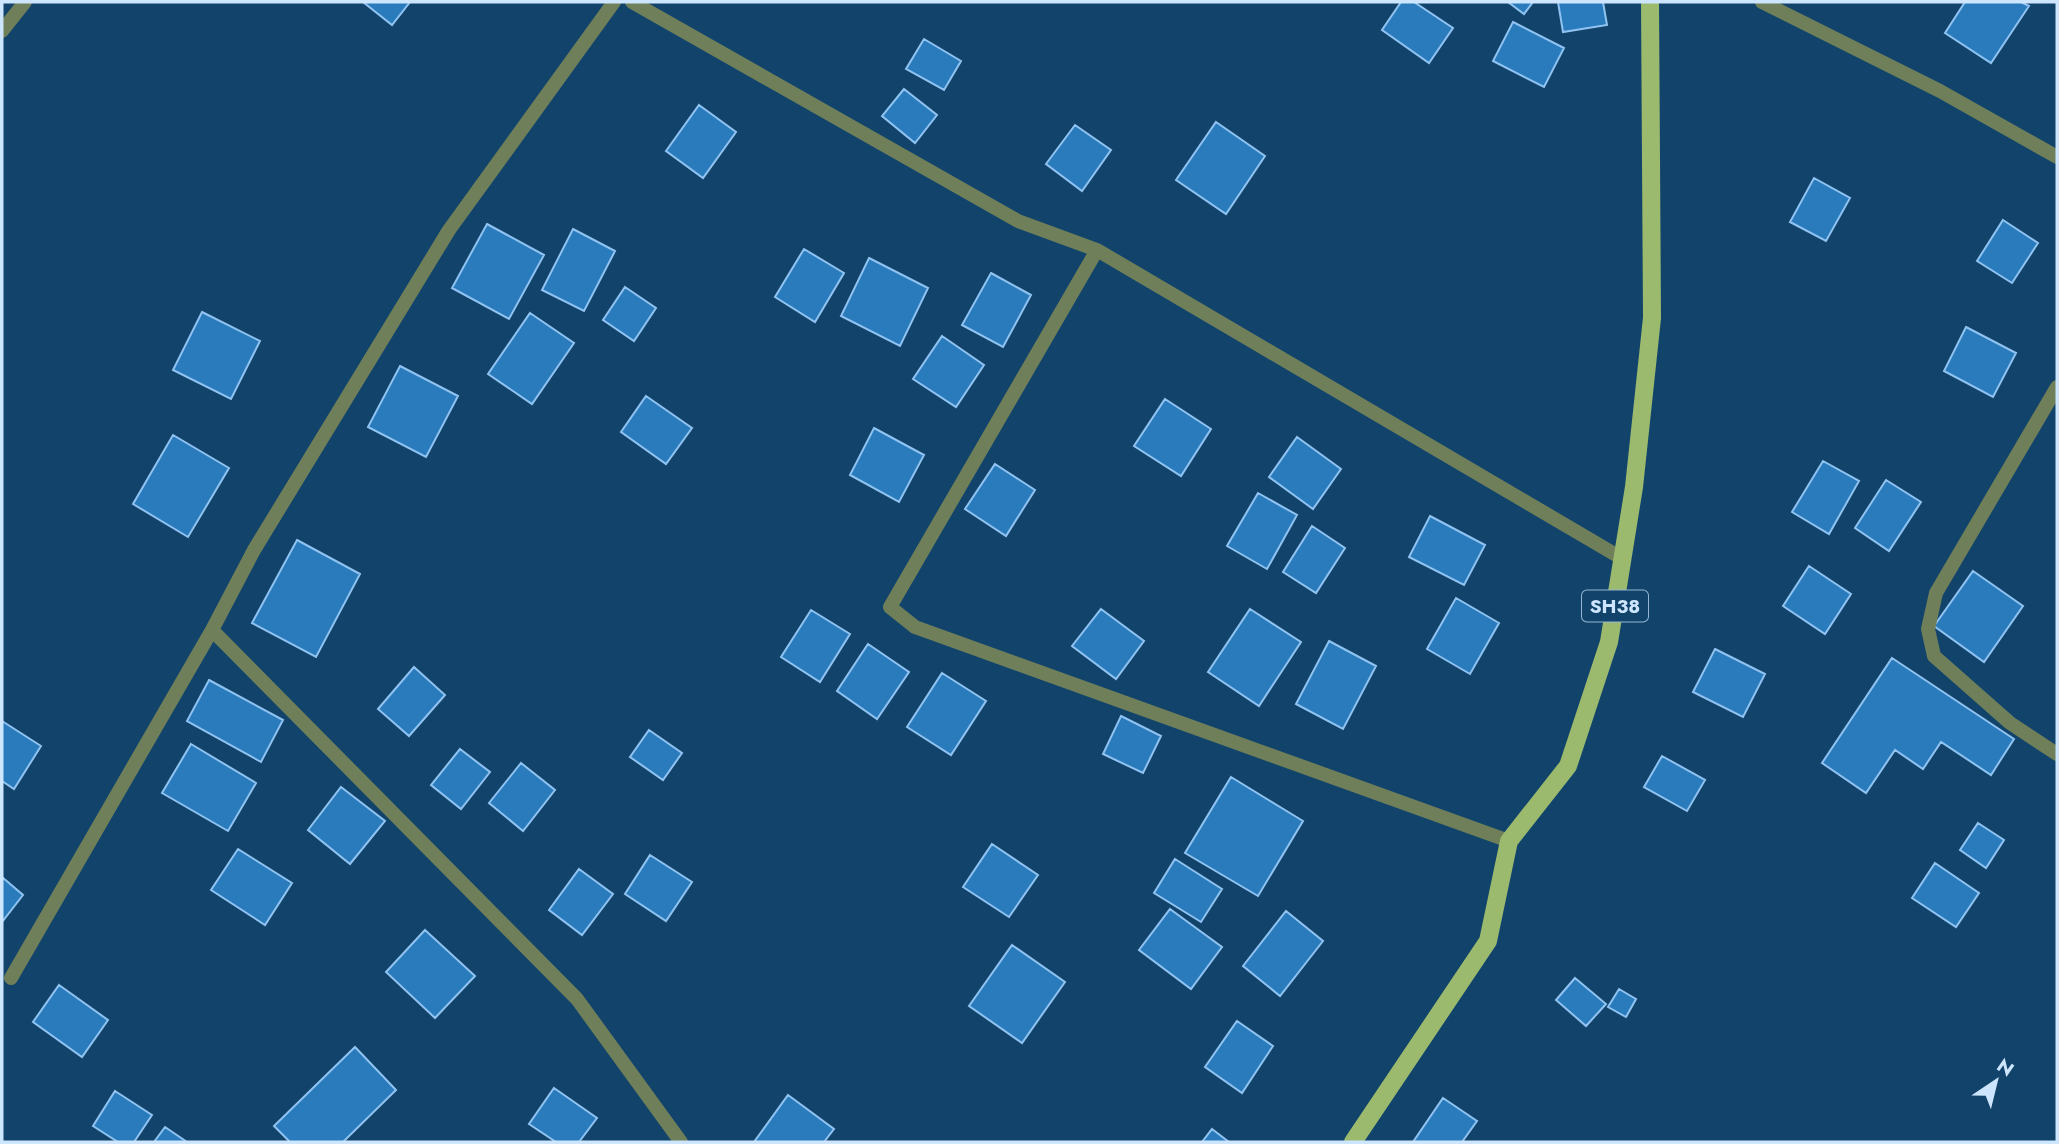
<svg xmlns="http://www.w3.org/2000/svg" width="2059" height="1144" font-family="Jost,sans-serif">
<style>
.building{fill:#297bbc;stroke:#90c3f1;stroke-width:2}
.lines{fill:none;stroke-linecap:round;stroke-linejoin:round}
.minor{stroke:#6f7f5a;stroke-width:14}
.primary{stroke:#9bba6e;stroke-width:18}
.labels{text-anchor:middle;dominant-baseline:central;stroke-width:6;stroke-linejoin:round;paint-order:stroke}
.shield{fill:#12446b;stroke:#95b5d2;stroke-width:2}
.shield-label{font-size:19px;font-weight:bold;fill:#cde6fe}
</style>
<rect width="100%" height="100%" fill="#12446b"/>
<!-- building -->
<path class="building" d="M 363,2 L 410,2 L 392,25 Z
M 1401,2 L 1414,2 L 1453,28 L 1429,63 L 1382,30 Z
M 1508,2 L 1533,2 L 1524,14 Z
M 1558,2 L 1603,2 L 1607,25 L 1563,32 Z
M 1965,2 L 2021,2 L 2029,6 L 1991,63 L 1945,33 Z
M 1513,22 L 1564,48 L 1544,87 L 1493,61 Z
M 924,39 L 961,61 L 944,90 L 906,69 Z
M 904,89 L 937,115 L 915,143 L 882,116 Z
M 699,105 L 736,132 L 703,178 L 666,151 Z
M 1216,122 L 1265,156 L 1226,214 L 1176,180 Z
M 1075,125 L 1111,150 L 1082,191 L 1046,164 Z
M 1814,178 L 1850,198 L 1826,241 L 1790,222 Z
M 2003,220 L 2038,243 L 2012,283 L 1977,261 Z
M 487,224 L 544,255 L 509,319 L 452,288 Z
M 573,229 L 615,251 L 584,311 L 542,290 Z
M 804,249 L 844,273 L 815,322 L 775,297 Z
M 869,258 L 928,288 L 900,346 L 841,316 Z
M 991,273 L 1031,295 L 1003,347 L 962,325 Z
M 625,287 L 656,308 L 634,341 L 603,320 Z
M 202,312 L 260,341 L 231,399 L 173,370 Z
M 530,313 L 574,343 L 532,404 L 488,374 Z
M 1966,327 L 2016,353 L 1993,397 L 1944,371 Z
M 942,336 L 984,365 L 956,407 L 913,379 Z
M 400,366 L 458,396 L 426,457 L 368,427 Z
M 646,396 L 692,428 L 666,464 L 621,432 Z
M 1165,399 L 1211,429 L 1181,476 L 1134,446 Z
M 874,428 L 924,455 L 899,502 L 850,475 Z
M 173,435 L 229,468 L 188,537 L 133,504 Z
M 1297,437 L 1341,469 L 1313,509 L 1269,477 Z
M 1823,461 L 1859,481 L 1829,534 L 1792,512 Z
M 995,464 L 1035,490 L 1006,536 L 965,509 Z
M 1886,480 L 1921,502 L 1889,551 L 1855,528 Z
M 1258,493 L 1297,515 L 1267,569 L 1227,546 Z
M 1430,516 L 1485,545 L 1464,585 L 1409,557 Z
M 1312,526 L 1345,548 L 1316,593 L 1283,572 Z
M 297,540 L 360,574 L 316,657 L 252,623 Z
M 1809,566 L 1851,594 L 1825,634 L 1783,606 Z
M 1973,571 L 2023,606 L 1984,662 L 1934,626 Z
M 1456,598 L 1499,623 L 1470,674 L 1427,649 Z
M 1101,609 L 1144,641 L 1116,679 L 1072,646 Z
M 1250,609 L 1301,642 L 1259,706 L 1208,672 Z
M 811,610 L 850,634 L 820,682 L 781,657 Z
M 1329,641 L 1376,666 L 1343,729 L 1296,704 Z
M 868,644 L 909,672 L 877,719 L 837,691 Z
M 1715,649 L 1765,674 L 1743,717 L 1693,692 Z
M 1892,658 L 2014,739 L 1991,775 L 1941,742 L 1923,769 L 1895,750 L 1866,793 L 1822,763 Z
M 414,667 L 445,695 L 409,736 L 378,709 Z
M 942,673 L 986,701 L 951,755 L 907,727 Z
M 209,680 L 283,720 L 261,762 L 187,721 Z
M 1121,716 L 1161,736 L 1143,773 L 1103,754 Z
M 2,721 L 41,746 L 14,789 L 2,781 Z
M 649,730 L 682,753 L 663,780 L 630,757 Z
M 191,744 L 256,783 L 228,831 L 162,793 Z
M 460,749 L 490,772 L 461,809 L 431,785 Z
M 1662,756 L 1705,780 L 1687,811 L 1644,787 Z
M 521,763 L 555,790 L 523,831 L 489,803 Z
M 1231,777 L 1303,821 L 1258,896 L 1185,853 Z
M 341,787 L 385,821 L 350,864 L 308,830 Z
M 1978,823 L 2004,840 L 1986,868 L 1960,850 Z
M 992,844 L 1038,875 L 1009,917 L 963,887 Z
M 238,849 L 292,883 L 265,925 L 211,890 Z
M 650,855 L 692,882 L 666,921 L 625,894 Z
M 1175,859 L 1222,889 L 1201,922 L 1154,893 Z
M 1935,863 L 1979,893 L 1956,927 L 1912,898 Z
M 579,869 L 613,894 L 582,935 L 549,910 Z
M 2,877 L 23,895 L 2,922 Z
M 1170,909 L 1222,947 L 1191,989 L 1139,950 Z
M 1286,911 L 1323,941 L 1280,996 L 1243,966 Z
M 425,930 L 475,976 L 435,1018 L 386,972 Z
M 1012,945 L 1065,982 L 1022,1043 L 969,1006 Z
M 1575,978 L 1606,1004 L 1586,1026 L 1556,1000 Z
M 59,985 L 108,1020 L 82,1057 L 33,1022 Z
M 1619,989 L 1636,999 L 1626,1017 L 1608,1007 Z
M 1237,1021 L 1273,1046 L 1242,1093 L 1205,1067 Z
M 355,1047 L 396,1090 L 343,1142 L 290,1142 L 274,1126 Z
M 554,1088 L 597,1118 L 579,1142 L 556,1142 L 529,1124 Z
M 115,1091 L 152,1115 L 134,1142 L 118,1142 L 93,1126 Z
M 788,1095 L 834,1129 L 824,1142 L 754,1142 Z
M 1443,1098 L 1477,1121 L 1462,1142 L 1413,1142 Z
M 165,1127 L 187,1142 L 154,1142 Z
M 1212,1129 L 1229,1142 L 1202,1142 Z"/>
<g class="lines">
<!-- minor -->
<path class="minor" d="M 632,2 L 1018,221 L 1097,250 L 1623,559
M 1762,2 L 1940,91 L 2057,157
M 2,31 L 25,2
M 1097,250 L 890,607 L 915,627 L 1509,841
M 2057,387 L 1936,593 L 1928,629 L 1934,656 L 2010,723 L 2057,754
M 212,630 L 577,999 L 681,1142
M 11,978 L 212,630 L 254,550 L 449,230 L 614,2"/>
<!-- primary -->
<path class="primary" d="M 1353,1142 L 1488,941 L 1509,841 L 1568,766 L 1609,642 L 1634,487 L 1652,318 L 1650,2"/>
</g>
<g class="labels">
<!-- shield labels -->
<rect class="shield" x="1582" y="590.5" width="66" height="31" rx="5"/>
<g class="shield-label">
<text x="1615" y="606">SH38</text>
</g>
</g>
<!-- border -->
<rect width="2059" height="1144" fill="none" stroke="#cde6fe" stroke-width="7"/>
<!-- north arrow -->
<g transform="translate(1996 1081) rotate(35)" stroke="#12446b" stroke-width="5" paint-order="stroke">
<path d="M0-5L12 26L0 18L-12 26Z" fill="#cde6fe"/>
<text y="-10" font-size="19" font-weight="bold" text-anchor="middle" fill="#cde6fe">N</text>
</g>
</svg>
